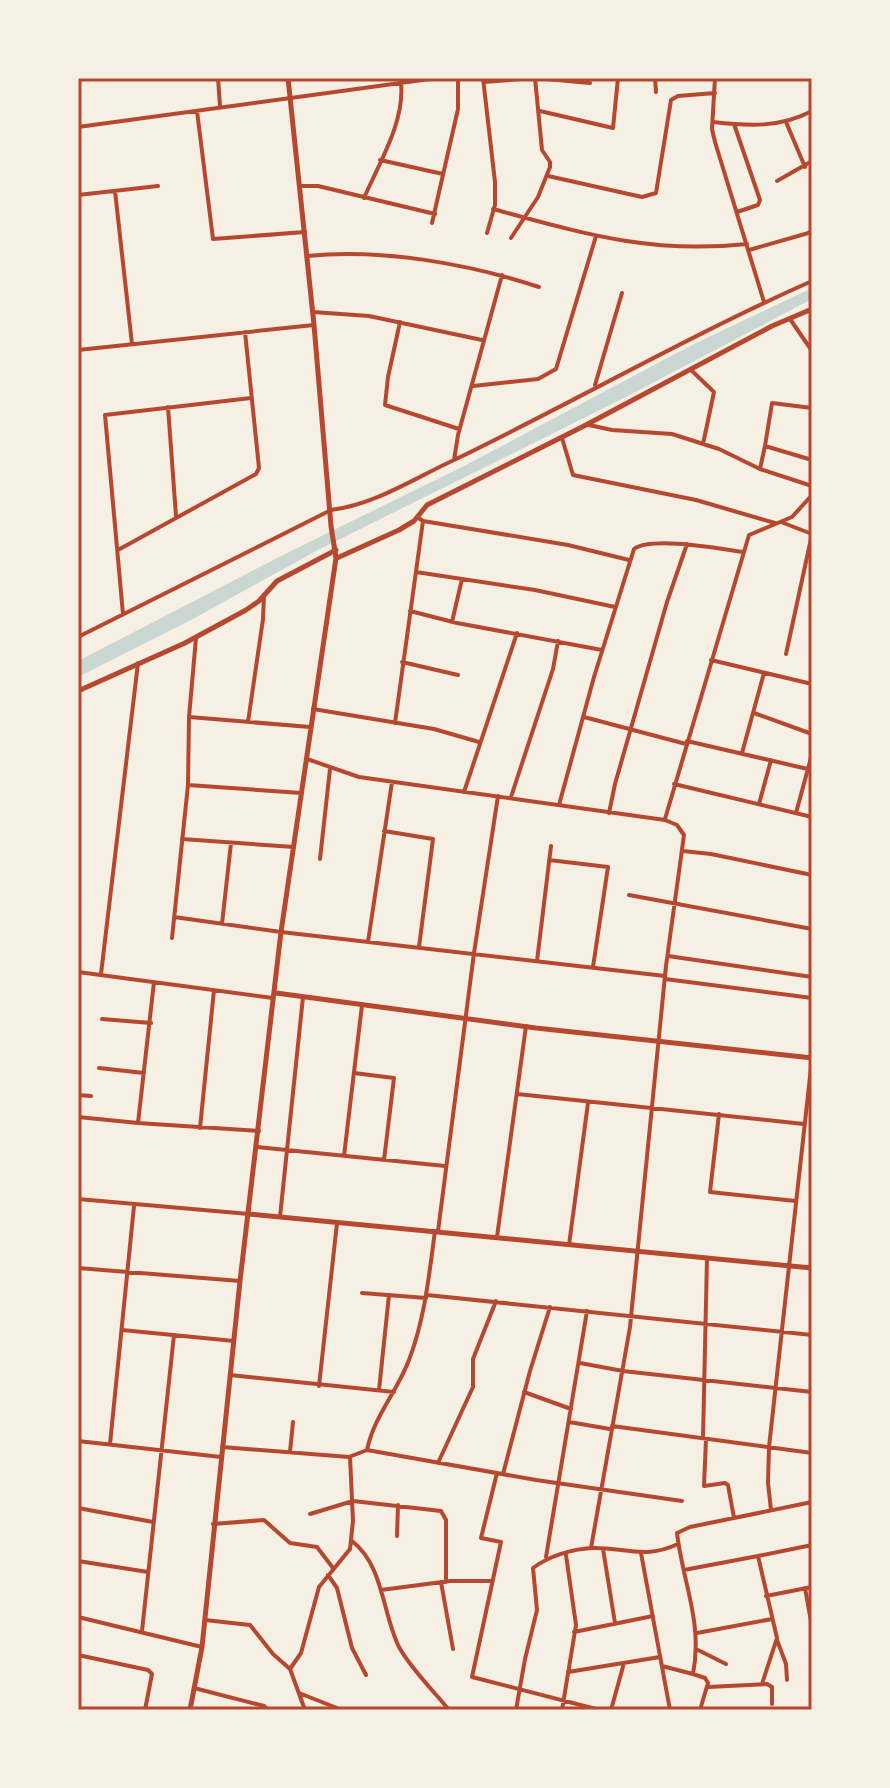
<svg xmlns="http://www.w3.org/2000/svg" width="890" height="1788" font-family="'Varela Round',sans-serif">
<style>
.water{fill:#c9d6d2}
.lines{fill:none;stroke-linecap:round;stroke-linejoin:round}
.minor{stroke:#b5482f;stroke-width:4}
.tertiary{stroke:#b5482f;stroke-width:5}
.neatline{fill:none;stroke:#b5482f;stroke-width:3}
</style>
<rect width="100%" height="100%" fill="#f6efe4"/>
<!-- water -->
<path class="water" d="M 812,288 L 812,299 L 622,399 L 316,551 L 191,620 L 78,677 L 78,661 L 283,555 L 466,465 L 690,346 Z"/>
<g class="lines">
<!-- minor -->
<path class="minor" d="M 218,78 L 220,106
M 483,78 L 495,182 L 495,205 L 487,233
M 655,78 L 656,92
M 715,78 L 712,129 L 715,142 L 764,302
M 484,82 L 535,78 L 590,83
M 197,111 L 213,239 L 305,232
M 540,111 L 613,128 L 618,78
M 713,122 C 748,126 780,128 812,111
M 786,122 L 805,167
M 734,124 L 760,200 L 758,205 L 737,212
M 78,127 L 437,78
M 380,160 L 443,174
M 548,176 L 642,197 L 656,193 L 671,100 L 678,96 L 715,93
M 777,181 L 812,161
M 300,186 L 318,186 L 435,214
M 115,191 L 132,344
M 78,195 L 158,186
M 364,198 C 379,163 405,122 401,83
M 493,209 C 585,234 651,254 747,244
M 432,223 L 458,109 L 458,78
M 511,238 L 538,197 L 550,167 L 550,162 L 542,150 L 535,78
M 749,250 L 812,232
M 307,256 C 381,248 469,264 539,287
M 313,312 L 369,316 L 482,340
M 790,319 L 812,351
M 400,322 L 388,377 L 385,405 L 459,429
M 78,350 L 314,325
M 691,370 L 714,392 L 703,444
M 595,385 L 622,293
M 473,386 L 538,379 L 556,369 L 596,236
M 168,407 L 176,516
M 589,425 L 612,430 L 672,434 L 719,449 L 760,469 L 812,486
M 562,438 L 573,475 L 696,500 L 775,523
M 765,446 L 772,403 L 812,408
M 454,460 L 458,435 L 502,275
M 760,469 L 765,446 L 812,460
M 423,521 L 568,545 L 629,560
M 781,522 L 812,534
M 118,550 L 256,474 L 259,468 L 245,332
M 416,572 L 535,590 L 615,607
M 410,611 L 457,623 L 602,650
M 123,614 L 105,415 L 251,398
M 452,622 L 462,579
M 78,637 L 331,510 C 374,505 415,478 454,460 C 574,402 690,335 812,281
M 786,654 L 812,534
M 711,660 L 812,684
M 402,662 L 458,675
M 313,709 L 434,729 L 479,742
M 754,713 L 812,734
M 189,717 L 310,727
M 584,717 L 686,744
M 248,722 L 263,619 L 264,595
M 395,723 L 423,521 L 417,517
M 687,741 L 812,770
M 742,753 L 764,673
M 307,759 L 359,777 L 665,820 L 677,825 L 684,835 L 666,966 L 630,1327 L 591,1548
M 674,784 L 812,817
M 188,785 L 301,793
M 464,792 L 517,633
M 511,797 L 553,669 L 558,641
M 759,804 L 771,760
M 559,805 L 594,677 L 634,549 C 652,536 721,549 744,552
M 609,813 L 615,784 L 667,602 L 687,544
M 796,813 L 812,754
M 665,819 L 749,535 L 792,517 L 812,495
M 384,831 L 433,839 L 419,947
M 182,839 L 294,847
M 683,851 L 711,854 L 812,875
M 320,859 L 330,769
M 549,860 L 608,867 L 593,967
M 629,895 L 812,929
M 174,917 L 281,932 L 665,976
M 222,924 L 231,843
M 172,938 L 188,785 L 189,717 L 196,638
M 368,942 L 392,782
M 668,956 L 812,977
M 537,961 L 551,846
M 78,972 L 273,998
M 101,974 L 138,663
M 665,979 L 812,998
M 154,982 L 138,1123 L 259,1131
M 102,1019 L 151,1023
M 99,1068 L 144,1073
M 354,1073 L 394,1078 L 384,1160
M 517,1094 L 804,1124
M 78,1095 L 91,1096
M 719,1114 L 710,1192 L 796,1201
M 78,1117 L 138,1123
M 200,1128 L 214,990
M 257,1147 L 445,1166
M 344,1156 L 362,1005
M 78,1199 L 249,1214
M 280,1217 L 303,997
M 438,1231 L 474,953 L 498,796
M 497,1237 L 526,1026
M 569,1245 L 588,1103
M 78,1268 L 240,1281
M 362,1293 L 426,1298
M 427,1295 L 812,1335
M 122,1330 L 234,1341
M 580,1363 L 623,1371 L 812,1392
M 230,1375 L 394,1392
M 319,1386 L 337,1223
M 379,1390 L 389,1295
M 524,1392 L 571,1409
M 569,1422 L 610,1429
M 612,1426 L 812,1453
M 703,1438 L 707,1258
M 706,1439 L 704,1486 L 725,1483 L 728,1485 L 734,1518
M 78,1441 L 221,1457
M 110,1444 L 134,1206
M 222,1447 L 349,1457 L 367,1450 L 536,1480 L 682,1501
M 367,1450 C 374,1416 397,1392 409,1360 C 425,1318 429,1275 435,1231
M 290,1452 L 293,1422
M 438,1463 L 473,1387 L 473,1359 L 496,1301
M 497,1473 L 481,1538 L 501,1542 L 472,1677 L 600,1710
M 503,1474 L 530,1371 L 550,1307
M 78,1508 L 153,1522
M 771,1510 L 768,1483 L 769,1447 L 812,1059
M 310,1514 L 353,1501 L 441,1511 L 446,1520 L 446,1582
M 213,1524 L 264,1520 L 290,1543 L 317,1547 L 333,1568
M 397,1536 L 398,1505
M 352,1541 C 384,1566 382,1613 399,1647 C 411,1669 433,1690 449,1710
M 603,1549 L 615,1623
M 641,1553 L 670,1710
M 758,1556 L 812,1545
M 546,1557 L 587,1311
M 78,1561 L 148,1572
M 684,1570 L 758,1556 L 777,1638 L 762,1684
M 328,1575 L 337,1588 L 352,1648 L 366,1675
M 441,1582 L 453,1649
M 805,1588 L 812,1627
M 381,1590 L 450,1581 L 492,1581
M 766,1596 L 812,1587
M 78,1617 L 202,1647
M 205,1620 L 250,1625 L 273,1654 L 290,1669 L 305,1710
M 142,1631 L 174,1335
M 574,1632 L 653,1616
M 697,1633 L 772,1619
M 777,1640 L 786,1664 L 787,1680
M 698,1650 L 726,1664
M 78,1655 L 148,1670 L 152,1674 L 145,1710
M 662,1666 L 693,1674
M 290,1669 L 301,1653 L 319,1587 L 350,1549 L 353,1521 L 350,1457
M 568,1672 L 660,1657
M 708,1687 L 767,1684 L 772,1687 L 772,1704
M 194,1688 L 264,1706 L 268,1710
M 299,1693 L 342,1710
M 516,1710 L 525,1659 L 537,1610 L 533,1568 C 549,1556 572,1549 592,1548 C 624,1547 644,1560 678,1544
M 562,1710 L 576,1625 L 566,1555
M 611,1710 L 624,1663
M 700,1710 L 708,1683 L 705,1678 L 693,1674 C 703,1622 683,1584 677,1533 L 690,1527 L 812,1502"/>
<!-- tertiary -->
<path class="tertiary" d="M 337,558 L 399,530 L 414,521 L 427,505 L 584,426 L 772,326 L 812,309
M 78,691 L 185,643 L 246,610 L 259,601 L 277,581 L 336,550
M 276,993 L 536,1028 L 812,1058
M 249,1214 L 812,1268
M 190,1710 L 202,1647 L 240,1281 L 281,932 L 336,558 L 331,526 L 314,325 L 288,78"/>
</g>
<!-- border -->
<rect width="890" height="1788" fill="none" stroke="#f6efe4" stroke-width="160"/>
<rect x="80" y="80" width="730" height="1628" class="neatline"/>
</svg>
